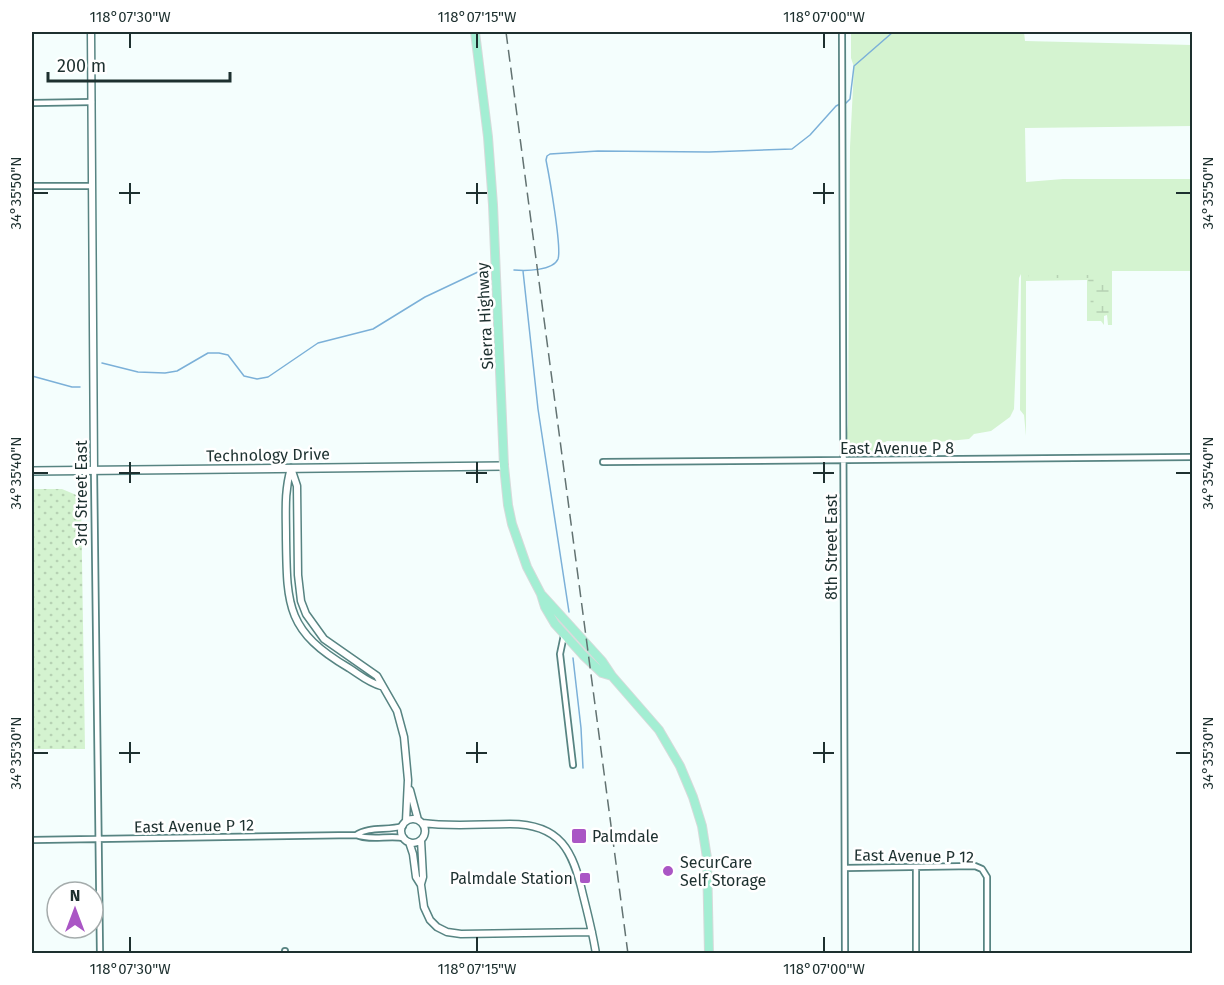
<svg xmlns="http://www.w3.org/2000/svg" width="1224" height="985" font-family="'Fira Sans',sans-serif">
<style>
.grass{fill:#d4f3d0}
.wetland{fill:url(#wetland-marsh)}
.park{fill:url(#park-dots)}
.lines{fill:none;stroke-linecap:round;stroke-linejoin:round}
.stream{stroke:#7bb0d8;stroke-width:1.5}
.minor-casing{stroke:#578482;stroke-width:8}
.tertiary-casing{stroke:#578482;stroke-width:9}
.secondary-casing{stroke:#578482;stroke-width:10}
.primary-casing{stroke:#d6dada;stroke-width:10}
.minor{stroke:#fff;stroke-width:4.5}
.tertiary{stroke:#fff;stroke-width:6}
.secondary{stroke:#fff;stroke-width:7}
.primary{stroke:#a3eed3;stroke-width:8}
.rail{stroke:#627271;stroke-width:1.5;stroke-dasharray:12 6;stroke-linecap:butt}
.ticks{fill:none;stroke:#1d302f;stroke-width:2}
.poi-dot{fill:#aa56c5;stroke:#fff;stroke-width:2}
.labels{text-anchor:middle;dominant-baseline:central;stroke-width:5;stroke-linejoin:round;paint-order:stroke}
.street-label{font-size:16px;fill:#1d302f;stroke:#fff}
.poi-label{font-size:16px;fill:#1d302f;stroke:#fff;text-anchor:start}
.neatline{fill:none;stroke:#1d302f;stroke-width:2}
.ticks-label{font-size:15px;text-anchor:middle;fill:#1d302f}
</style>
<defs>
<pattern id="wetland-marsh" width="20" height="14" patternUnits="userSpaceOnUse" patternTransform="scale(1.5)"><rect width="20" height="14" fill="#d4f3d0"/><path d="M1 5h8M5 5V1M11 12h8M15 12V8" fill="none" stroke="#b6d1b3"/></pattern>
<pattern id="park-dots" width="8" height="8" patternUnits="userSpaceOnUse" patternTransform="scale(1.5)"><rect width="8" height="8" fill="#d4f3d0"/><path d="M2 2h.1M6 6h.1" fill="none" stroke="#b6d1b3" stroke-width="1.8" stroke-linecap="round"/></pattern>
</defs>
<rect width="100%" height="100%" fill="#f4fefd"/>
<!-- grass -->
<path class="grass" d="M 851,32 L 1024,32 L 1025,41 L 1192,45 L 1192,126 L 1025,128 L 1026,182 L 1063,179 L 1192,179 L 1192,271 L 1112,271 L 1112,325 L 1108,325 L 1107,315 L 1104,316 L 1104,325 L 1101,321 L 1087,321 L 1087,280 L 1026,281 L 1026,436 L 1024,415 L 1020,410 L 1021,274 L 1019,278 L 1014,409 L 1010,417 L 991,431 L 974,434 L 969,439 L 938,442 L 887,441 L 876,447 L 876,454 L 857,455 L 855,457 L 849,456 L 846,441 L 848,424 L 850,147 L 854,67 L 851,58 Z"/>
<!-- wetland -->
<path class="wetland" d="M 1028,275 L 1109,275 L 1109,314 L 1091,314 L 1090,283 L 1088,281 L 1089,278 L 1029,278 Z"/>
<!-- park -->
<path class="park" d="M 32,489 L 62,489 L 81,497 L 85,749 L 32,749 Z"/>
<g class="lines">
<!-- stream -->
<path class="stream" d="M 845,104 L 850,99 L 854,66 L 893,32
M 514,270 C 525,271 553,271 558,259 C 562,248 549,175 546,160 L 547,156 L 550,154 L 598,151 L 709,152 L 792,149 L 810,135 L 836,106 L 840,104
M 523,271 L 538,409 L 569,612
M 102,363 L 138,372 L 165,373 L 177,371 L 208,353 L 219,353 L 228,355 L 244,376 L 257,379 L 268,377 L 318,343 L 373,329 L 425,297 L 480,271
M 32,376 L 72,387 L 80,387
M 573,658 L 581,728 L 583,768
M 611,953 L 611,954"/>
<!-- minor casing -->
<g class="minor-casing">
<path id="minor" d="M 842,32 L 845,954
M 32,103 L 92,102
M 32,186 L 92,186
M 603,462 L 1192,457
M 94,470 L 100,954
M 564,635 L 560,654 L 573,765
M 356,835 C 369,826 388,831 403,826
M 32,840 L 356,835 C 371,841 388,835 404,838
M 916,867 L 916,954
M 845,868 L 975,866 L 982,869 L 987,877 L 987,954
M 285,951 L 285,954"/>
</g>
<!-- tertiary casing -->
<g class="tertiary-casing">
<path id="tertiary" d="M 91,32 L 94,470
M 291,468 L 297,486 L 298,575 L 301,601 L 306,614 L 324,639 L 377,676 L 397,711 L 404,737 L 408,780 L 406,821
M 291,468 C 284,492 286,512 286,537 C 287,606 286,631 349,668 C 360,675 369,683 381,686
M 410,790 L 418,820
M401 831a12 12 0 1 1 24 0a12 12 0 1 1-24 0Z
M 422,823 C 451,827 481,824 510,824 C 561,824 573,851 583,895 C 588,915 593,934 596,954
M 409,842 L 413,854 L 416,877 L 421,885 L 424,907 L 430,920 L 437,927 L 447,932 L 461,934 L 592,932
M 421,884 L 423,877 L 421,840"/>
</g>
<!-- secondary casing -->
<g class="secondary-casing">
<path id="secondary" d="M 32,471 L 504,466"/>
</g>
<!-- primary casing -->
<g class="primary-casing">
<path id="primary" d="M 475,32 L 488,137 L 493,205 L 504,466 L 508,505 L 512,524 L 527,567 L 541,594 L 545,607 L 555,624 L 583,655 L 602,673 L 612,676
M 542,595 L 602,661 L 612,676 L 659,730 L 680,766 L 693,797 L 702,826 L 707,858 L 709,954"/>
</g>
<!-- minor -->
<use href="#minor" class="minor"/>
<!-- tertiary -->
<use href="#tertiary" class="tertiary"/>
<!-- secondary -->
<use href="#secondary" class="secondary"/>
<!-- primary -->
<use href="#primary" class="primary"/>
<!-- rail -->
<path class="rail" d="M 506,32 L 628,954"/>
</g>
<!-- ticks -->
<path class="ticks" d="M 130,33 L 130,48M 477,33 L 477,48M 824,33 L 824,48M 130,183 L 130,204M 477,183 L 477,204M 824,183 L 824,204M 33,193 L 48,193M 119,193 L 140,193M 466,193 L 487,193M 813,193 L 834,193M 1176,193 L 1191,193M 130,462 L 130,483M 477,462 L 477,483M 824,462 L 824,483M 33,473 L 48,473M 119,473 L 140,473M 466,473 L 487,473M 813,473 L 834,473M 1176,473 L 1191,473M 130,742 L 130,763M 477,742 L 477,763M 824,742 L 824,763M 33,753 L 48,753M 119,753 L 140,753M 466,753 L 487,753M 813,753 L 834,753M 1176,753 L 1191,753M 130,937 L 130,952M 477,937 L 477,952M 824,937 L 824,952"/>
<!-- markers -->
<g class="poi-dot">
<rect x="571" y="828" width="16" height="16" rx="3"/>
<circle cx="668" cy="871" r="6"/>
<rect x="579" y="872" width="12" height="12" rx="3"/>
</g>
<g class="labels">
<!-- street labels -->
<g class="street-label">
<text transform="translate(485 316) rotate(-93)">Sierra Highway</text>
<text x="897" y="448">East Avenue P 8</text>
<text transform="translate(268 455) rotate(-1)">Technology Drive</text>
<text transform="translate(81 493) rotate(-90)">3rd Street East</text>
<text transform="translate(831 547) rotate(-90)">8th Street East</text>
<text transform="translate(194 826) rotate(-1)">East Avenue P 12</text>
<text transform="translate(914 856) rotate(1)">East Avenue P 12</text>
</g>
<!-- poi labels -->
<g class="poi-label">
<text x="592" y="836">Palmdale</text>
<text x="680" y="862">SecurCare<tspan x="680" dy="18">Self Storage</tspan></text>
<text x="573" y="878" text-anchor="end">Palmdale Station</text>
</g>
</g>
<!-- border -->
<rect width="1224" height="985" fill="none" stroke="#ffffff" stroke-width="66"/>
<!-- north arrow -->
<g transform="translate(75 910)"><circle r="28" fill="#ffffff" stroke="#a5acac" stroke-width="1.5"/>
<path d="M0-4.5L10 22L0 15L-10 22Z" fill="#aa56c5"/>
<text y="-9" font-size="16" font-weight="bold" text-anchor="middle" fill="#1d302f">N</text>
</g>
<!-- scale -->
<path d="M48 72v9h182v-9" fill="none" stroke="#1d302f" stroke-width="3"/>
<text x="57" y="72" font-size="18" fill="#1d302f" stroke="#ffffff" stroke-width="4.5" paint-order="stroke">200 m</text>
<rect x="33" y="33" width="1158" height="919" class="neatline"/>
<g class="ticks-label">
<text x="130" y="22">118°07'30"W</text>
<text x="477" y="22">118°07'15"W</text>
<text x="824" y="22">118°07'00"W</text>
<text transform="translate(16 193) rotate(-90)" y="5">34°35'50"N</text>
<text transform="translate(1208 193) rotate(-90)" y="5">34°35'50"N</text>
<text transform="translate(16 473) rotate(-90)" y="5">34°35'40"N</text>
<text transform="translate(1208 473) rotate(-90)" y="5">34°35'40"N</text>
<text transform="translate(16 753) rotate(-90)" y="5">34°35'30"N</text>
<text transform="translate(1208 753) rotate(-90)" y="5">34°35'30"N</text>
<text x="130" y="974">118°07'30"W</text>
<text x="477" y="974">118°07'15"W</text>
<text x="824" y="974">118°07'00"W</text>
</g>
</svg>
